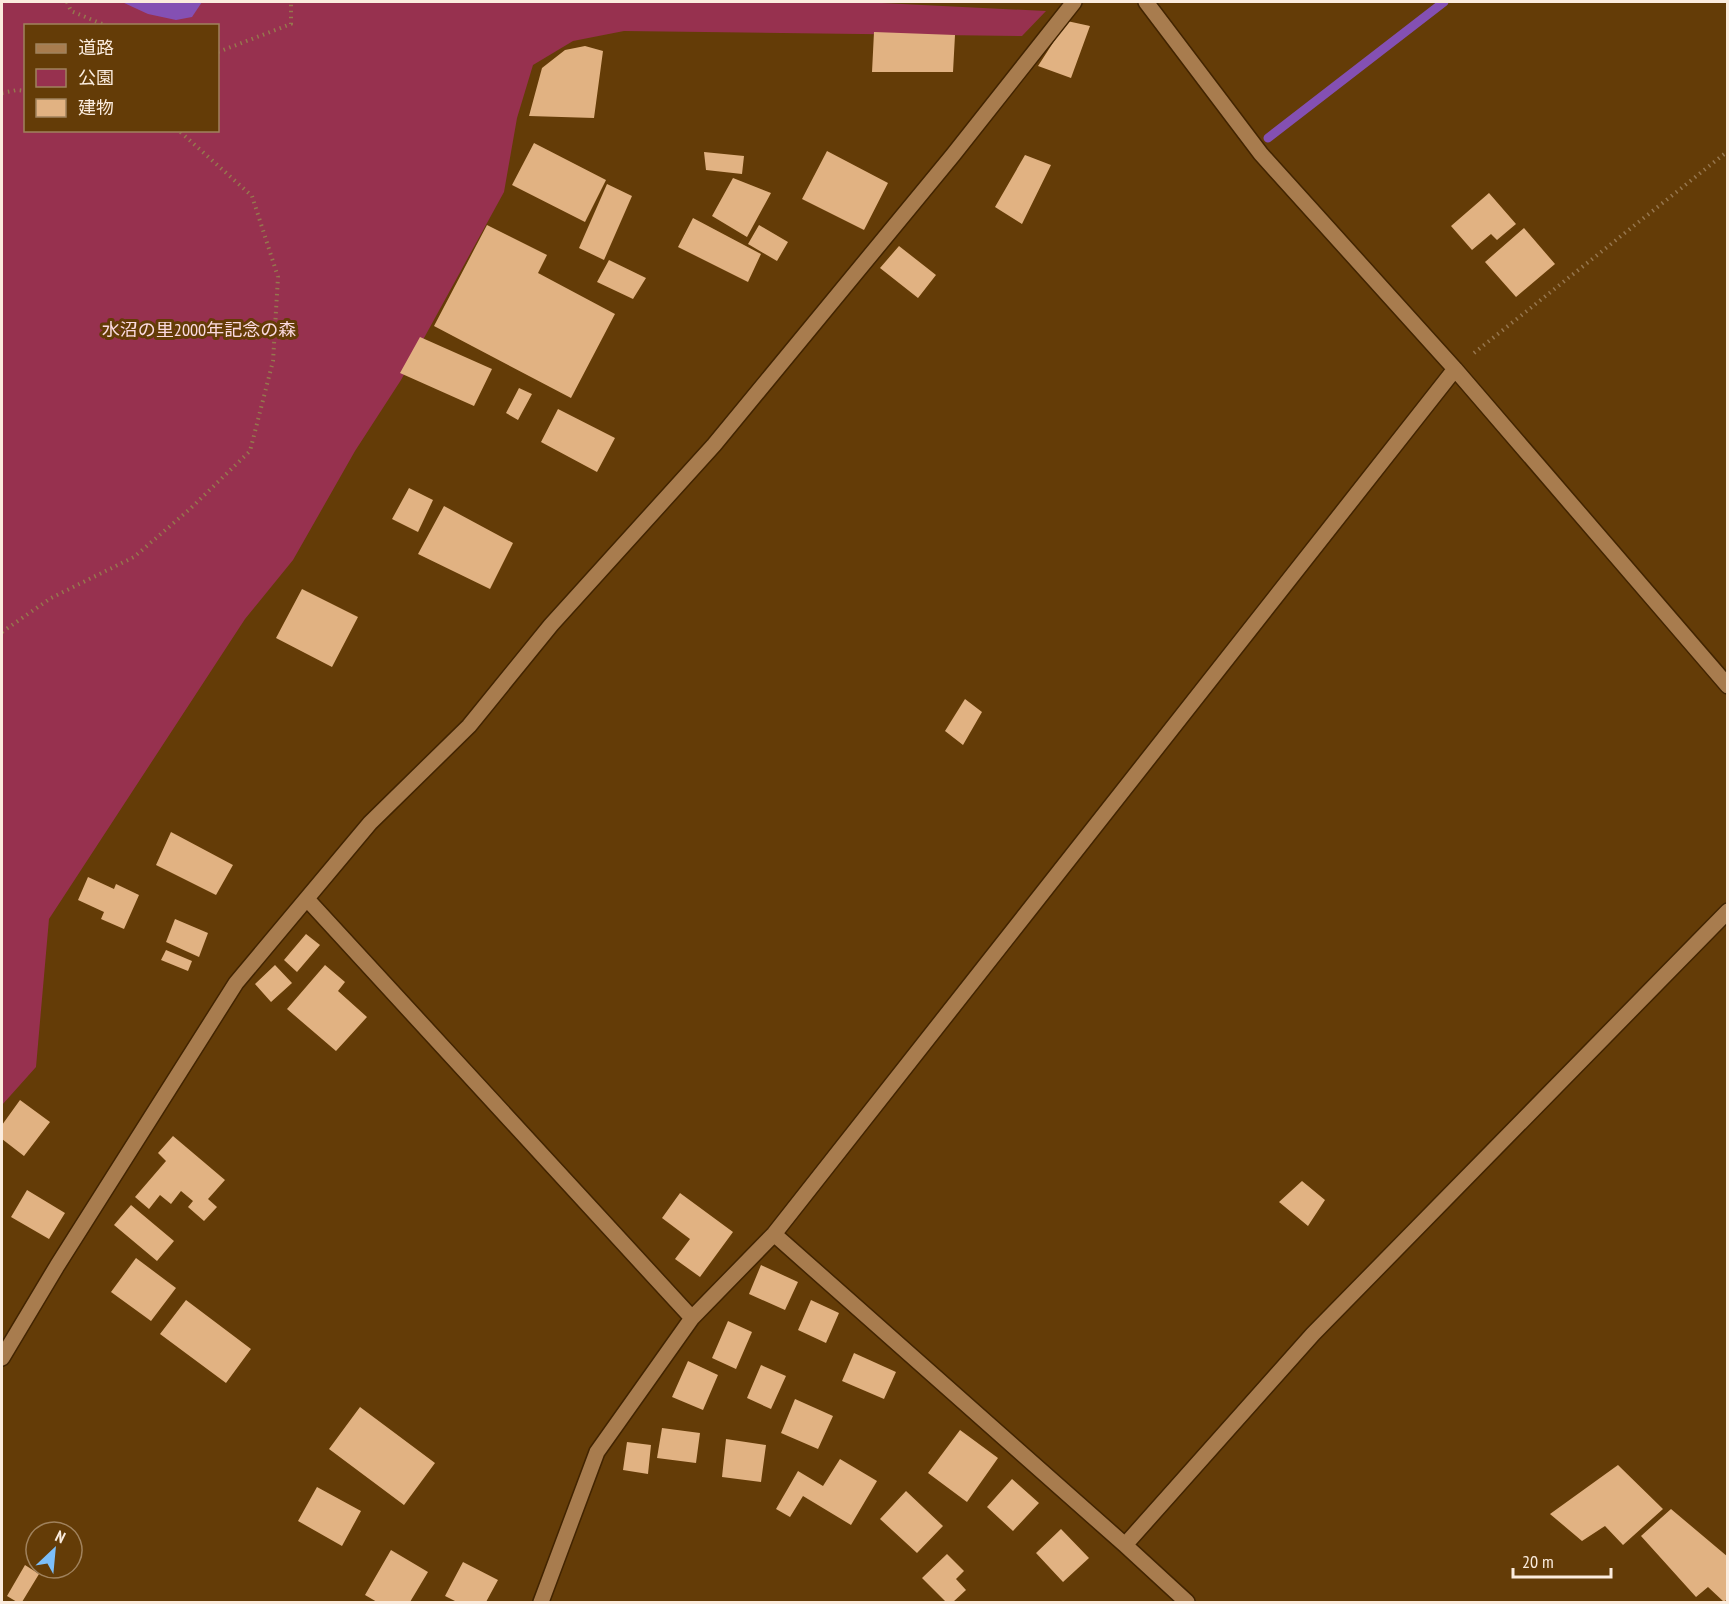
<svg xmlns="http://www.w3.org/2000/svg" width="1729" height="1604" font-family="'PT Sans Narrow','Noto Sans JP',sans-serif">
<style>
.green{fill:#97314f;fill-rule:evenodd}
.water{fill:#8450b3}
.lines{fill:none;stroke-linecap:round;stroke-linejoin:round}
.stream{stroke:#8450b3;stroke-width:9}
.building{fill:#e1b282}
.street-casing{stroke:#422400;stroke-width:18}
.path{stroke:#96764e;stroke-width:4;stroke-dasharray:1.5 4.5;stroke-linecap:butt}
.street{stroke:#a87c4e;stroke-width:15}
.labels{text-anchor:middle;dominant-baseline:central;stroke-width:6;stroke-linejoin:round;paint-order:stroke}
.park-label{font-size:18px;fill:#fbdae0;stroke:#643c07}
</style>
<rect width="100%" height="100%" fill="#643c07"/>
<!-- green -->
<path class="green" d="M 2,2 L 862,2 L 1046,11 L 1022,36 L 624,31 L 573,41 L 533,65 L 517,118 L 504,192 L 401,380 L 355,451 L 293,560 L 245,619 L 49,919 L 36,1067 L 2,1105 ZM 26,26 L 218,26 L 218,130 L 26,130 Z"/>
<!-- water -->
<path class="water" d="M 122,2 L 202,2 L 192,17 L 176,20 L 148,14 Z"/>
<g class="lines">
<!-- stream -->
<path class="stream" d="M 1268,138 L 1444,2"/>
</g>
<!-- building -->
<path class="building" d="M 1067,21 L 1090,26 L 1071,78 L 1038,66 Z
M 874,32 L 955,35 L 953,72 L 872,72 Z
M 585,46 L 603,51 L 594,118 L 529,116 L 542,68 L 565,50 Z
M 534,143 L 606,180 L 585,222 L 512,185 Z
M 827,151 L 888,183 L 864,230 L 802,199 Z
M 704,152 L 744,156 L 742,174 L 706,170 Z
M 1025,155 L 1051,165 L 1022,224 L 995,207 Z
M 733,178 L 771,193 L 747,237 L 712,216 Z
M 607,184 L 632,196 L 604,260 L 579,248 Z
M 1489,193 L 1516,224 L 1497,240 L 1491,234 L 1472,250 L 1451,226 Z
M 693,218 L 761,254 L 748,282 L 678,247 Z
M 487,225 L 547,255 L 538,273 L 615,314 L 571,398 L 434,326 Z
M 759,225 L 788,242 L 777,261 L 748,244 Z
M 1524,228 L 1555,264 L 1516,297 L 1485,262 Z
M 899,246 L 936,275 L 918,298 L 880,268 Z
M 609,260 L 646,278 L 633,299 L 597,282 Z
M 420,337 L 492,369 L 474,406 L 400,373 Z
M 519,388 L 532,394 L 518,420 L 506,413 Z
M 558,409 L 615,438 L 597,472 L 541,442 Z
M 409,488 L 433,500 L 418,532 L 392,519 Z
M 444,506 L 513,543 L 490,589 L 418,554 Z
M 302,589 L 358,617 L 332,667 L 276,638 Z
M 965,699 L 982,712 L 963,745 L 945,731 Z
M 171,832 L 233,865 L 216,895 L 156,865 Z
M 88,877 L 114,889 L 116,884 L 139,895 L 124,929 L 101,919 L 104,912 L 78,900 Z
M 175,919 L 208,933 L 199,957 L 166,942 Z
M 306,934 L 320,945 L 297,972 L 284,960 Z
M 166,950 L 192,961 L 188,971 L 161,960 Z
M 275,965 L 292,983 L 271,1002 L 255,984 Z
M 325,965 L 345,982 L 338,991 L 367,1017 L 336,1051 L 287,1009 Z
M 20,1100 L 50,1122 L 24,1156 L 2,1139 L 2,1125 Z
M 173,1136 L 225,1180 L 208,1199 L 217,1207 L 204,1221 L 188,1207 L 193,1201 L 181,1191 L 171,1204 L 160,1195 L 149,1209 L 135,1197 L 166,1161 L 158,1153 Z
M 1302,1181 L 1325,1200 L 1308,1226 L 1279,1202 Z
M 27,1190 L 65,1213 L 49,1239 L 11,1217 Z
M 680,1193 L 733,1232 L 700,1277 L 675,1259 L 690,1239 L 662,1218 Z
M 131,1205 L 174,1241 L 157,1261 L 114,1225 Z
M 136,1258 L 176,1288 L 151,1321 L 111,1292 Z
M 761,1265 L 798,1282 L 785,1310 L 749,1294 Z
M 186,1300 L 251,1349 L 226,1383 L 160,1334 Z
M 811,1300 L 839,1313 L 826,1343 L 798,1330 Z
M 728,1321 L 752,1332 L 736,1369 L 712,1358 Z
M 854,1353 L 896,1372 L 884,1399 L 842,1381 Z
M 688,1361 L 718,1375 L 703,1410 L 672,1397 Z
M 761,1365 L 786,1376 L 771,1409 L 747,1398 Z
M 795,1399 L 833,1416 L 818,1449 L 781,1433 Z
M 360,1407 L 435,1463 L 404,1505 L 329,1449 Z
M 662,1428 L 700,1433 L 696,1463 L 657,1458 Z
M 960,1430 L 998,1458 L 967,1502 L 928,1473 Z
M 726,1439 L 766,1445 L 761,1482 L 722,1477 Z
M 627,1442 L 651,1445 L 648,1474 L 623,1470 Z
M 840,1459 L 877,1481 L 851,1525 L 803,1496 L 790,1517 L 776,1509 L 798,1471 L 823,1486 Z
M 1618,1465 L 1663,1509 L 1623,1545 L 1605,1526 L 1582,1541 L 1550,1514 Z
M 1012,1479 L 1039,1503 L 1013,1531 L 987,1507 Z
M 317,1487 L 361,1511 L 342,1546 L 298,1521 Z
M 906,1491 L 943,1526 L 917,1553 L 880,1519 Z
M 1671,1509 L 1728,1557 L 1728,1598 L 1724,1602 L 1708,1587 L 1696,1597 L 1641,1536 Z
M 1061,1529 L 1089,1558 L 1063,1582 L 1036,1553 Z
M 391,1550 L 428,1572 L 410,1602 L 377,1602 L 365,1595 Z
M 947,1554 L 964,1571 L 956,1579 L 966,1590 L 953,1602 L 946,1602 L 922,1578 Z
M 463,1562 L 498,1580 L 486,1602 L 457,1602 L 445,1596 Z
M 25,1565 L 39,1574 L 22,1602 L 17,1602 L 7,1596 Z"/>
<g class="lines">
<!-- street casing -->
<g class="street-casing">
<path id="street" d="M 1146,2 L 1261,154 L 1455,369 L 1728,686
M 307,899 L 692,1318
M 774,1234 L 1125,1545 L 1187,1602
M 2,1358 L 57,1266 L 236,983 L 370,823 L 469,726 L 551,625 L 714,445 L 953,155 L 1074,2
M 1125,1545 L 1313,1334 L 1728,911
M 541,1602 L 597,1452 L 692,1318 L 774,1234 L 1455,369"/>
</g>
<!-- path -->
<path class="path" d="M 67,2 L 71,11 L 107,26
M 218,52 L 291,24 L 291,2
M 2,93 L 17,90 L 26,91
M 1474,353 L 1728,151
M 2,632 L 51,598 L 134,557 L 191,508 L 250,451 L 273,361 L 278,277 L 252,196 L 178,130"/>
<!-- street -->
<use href="#street" class="street"/>
</g>
<g class="labels">
<!-- park labels -->
<g class="park-label">
<text x="199" y="329">水沼の里2000年記念の森</text>
</g>
</g>
<!-- border -->
<rect width="1729" height="1604" fill="none" stroke="#fbecde" stroke-width="6"/>
<!-- legend -->
<rect x="24" y="24" width="195" height="108" fill="#643c07" stroke="#a0825d" stroke-width="1.5"/>
<rect x="36" y="44" width="30" height="9" fill="#a87c4e" stroke="#a0825d" stroke-width="1.5"/>
<text x="78" y="54" font-size="18" fill="#fbecde">道路</text>
<rect x="36" y="69" width="30" height="18" fill="#97314f" stroke="#a0825d" stroke-width="1.5"/>
<text x="78" y="84" font-size="18" fill="#fbecde">公園</text>
<rect x="36" y="99" width="30" height="18" fill="#e1b282" stroke="#a0825d" stroke-width="1.5"/>
<text x="78" y="114" font-size="18" fill="#fbecde">建物</text>
<!-- north arrow -->
<g transform="translate(54 1550) rotate(26)"><circle r="28" fill="#643c07" stroke="#a0825d" stroke-width="1.5"/>
<path d="M0-4.5L10 22L0 15L-10 22Z" fill="#7cbef9"/>
<text y="-9" font-size="16" font-weight="bold" text-anchor="middle" fill="#fbecde">N</text>
</g>
<!-- scale -->
<path d="M1513 1568v9h98v-9" fill="none" stroke="#fbecde" stroke-width="3"/>
<text x="1522" y="1568" font-size="18" fill="#fbecde" stroke="#643c07" stroke-width="4.5" paint-order="stroke">20 m</text>
</svg>
